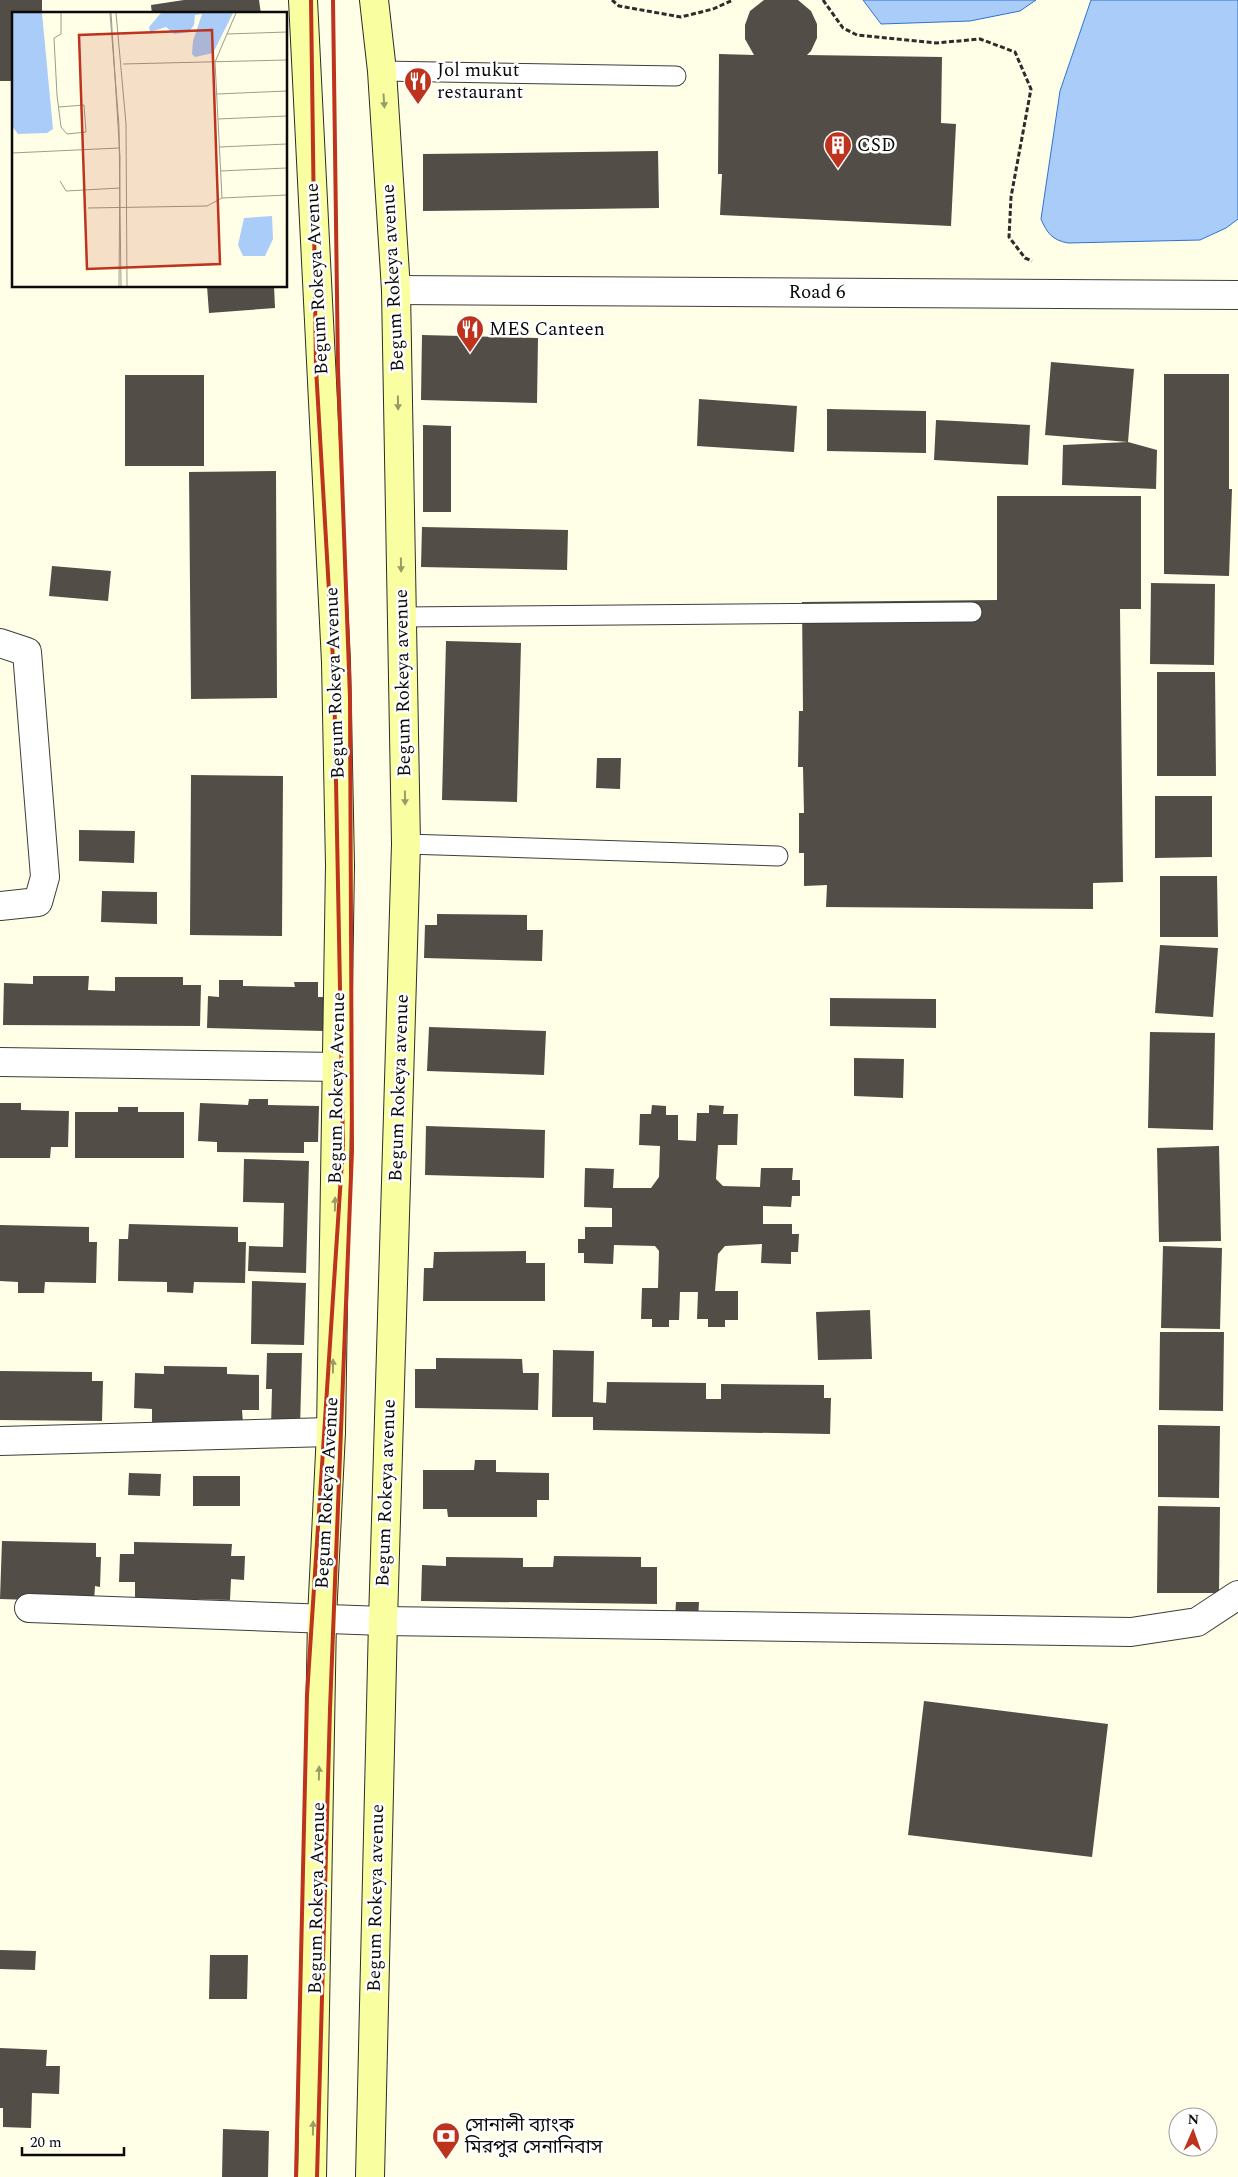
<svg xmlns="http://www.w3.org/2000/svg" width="1238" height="2177" font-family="Spectral,'Noto Sans Bengali',serif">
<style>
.water{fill:#a9cdf8;stroke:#2e73d2}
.building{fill:#524d46}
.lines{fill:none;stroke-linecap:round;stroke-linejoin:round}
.service-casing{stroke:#3d3d3d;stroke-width:21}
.minor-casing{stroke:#3d3d3d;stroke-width:30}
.secondary-casing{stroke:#2c2c2c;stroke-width:30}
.path{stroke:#2c2c2c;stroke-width:3;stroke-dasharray:5 2.5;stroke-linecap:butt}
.service{stroke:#fff;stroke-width:19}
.minor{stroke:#fff;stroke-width:28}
.secondary{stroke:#f9ffa1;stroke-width:28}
.rail{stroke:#bd331e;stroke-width:4}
.oneway{fill:#999d65}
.labels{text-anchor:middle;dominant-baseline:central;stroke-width:5;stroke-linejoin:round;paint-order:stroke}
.poi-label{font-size:19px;fill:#0a0a0a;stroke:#fff;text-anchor:start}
.street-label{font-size:19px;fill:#0a0a0a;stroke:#fff}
.inset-road{fill:none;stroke:#9d9c8e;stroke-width:1}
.view{fill:#bd331e;fill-opacity:0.15;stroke:#bd331e;stroke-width:2.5}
.inset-edge{fill:none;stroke:#0a0a0a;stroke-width:2.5}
</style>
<rect width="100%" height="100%" fill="#fffee6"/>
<!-- water -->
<path class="water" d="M 863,0 L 1036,0 L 1020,11 L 970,21 L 881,24 Z
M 1091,0 L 1238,0 L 1238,219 L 1226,228 L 1200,240 L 1068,243 C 1052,240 1047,233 1041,219 L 1060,91 Z"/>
<!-- building -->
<path class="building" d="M 0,0 L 42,0 L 42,14 L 14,14 L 14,81 L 0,81 Z
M 184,0 L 259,0 L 261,14 L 152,14 L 151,5 Z
M 764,0 L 798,0 L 811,11 L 817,24 L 817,38 L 811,51 L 807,55 L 942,57 L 941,123 L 956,124 L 951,226 L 720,215 L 722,174 L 718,174 L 719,54 L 754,55 L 745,39 L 745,25 L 750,11 Z
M 658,151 L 659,208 L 423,211 L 423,154 Z
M 207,286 L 274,286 L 275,308 L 209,313 Z
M 422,335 L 538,338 L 537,403 L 421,400 Z
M 1051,362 L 1134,369 L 1128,442 L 1157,450 L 1156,489 L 1062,485 L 1063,445 L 1128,442 L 1045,435 Z
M 1164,374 L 1229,374 L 1229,489 L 1232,489 L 1229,576 L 1164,574 Z
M 125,375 L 204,375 L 204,466 L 125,466 Z
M 699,399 L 797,406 L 794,452 L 697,446 Z
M 827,409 L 926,411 L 926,453 L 827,451 Z
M 936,420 L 1030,425 L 1028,465 L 934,460 Z
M 423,425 L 451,426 L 451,512 L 423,512 Z
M 276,471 L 277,698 L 191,699 L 189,472 Z
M 997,496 L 1141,496 L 1141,609 L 1120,609 L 1123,882 L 1093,883 L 1093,909 L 826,907 L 827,885 L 804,886 L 804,853 L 799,853 L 799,813 L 804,813 L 803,767 L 798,767 L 799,711 L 803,711 L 802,602 L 997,600 Z
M 422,527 L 568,530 L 567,570 L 421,567 Z
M 52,566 L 111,571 L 108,601 L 49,596 Z
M 1151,583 L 1215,584 L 1214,665 L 1150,664 Z
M 446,641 L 521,643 L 517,802 L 442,800 Z
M 1157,672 L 1215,672 L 1216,776 L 1157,776 Z
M 597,758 L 621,758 L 620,789 L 596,788 Z
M 191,775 L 283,776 L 282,936 L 190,935 Z
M 1155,796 L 1212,796 L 1212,857 L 1155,858 Z
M 79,830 L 135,831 L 134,863 L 79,861 Z
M 1160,876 L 1217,876 L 1218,937 L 1160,937 Z
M 102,891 L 157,892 L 157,924 L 101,922 Z
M 437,914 L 527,915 L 527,930 L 543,930 L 542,961 L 424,958 L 425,925 L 437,925 Z
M 1160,945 L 1218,948 L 1213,1017 L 1155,1013 Z
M 33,976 L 89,976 L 88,990 L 115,991 L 115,977 L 183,977 L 183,985 L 201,985 L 200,1026 L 3,1025 L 4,983 L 33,984 Z
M 219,980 L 243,980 L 243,986 L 295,987 L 294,982 L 318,982 L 318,997 L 325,997 L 324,1031 L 207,1028 L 208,996 L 219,997 Z
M 830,998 L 936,999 L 936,1028 L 830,1026 Z
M 429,1027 L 546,1031 L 544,1075 L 427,1071 Z
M 1150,1032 L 1215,1033 L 1213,1130 L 1148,1128 Z
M 854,1058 L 904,1059 L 903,1098 L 854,1096 Z
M 249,1099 L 268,1099 L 268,1105 L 319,1106 L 318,1142 L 304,1142 L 304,1153 L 217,1152 L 217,1142 L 198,1141 L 200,1103 L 248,1105 Z
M 0,1103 L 21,1103 L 21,1110 L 69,1111 L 68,1147 L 51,1147 L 50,1158 L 0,1158 Z
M 652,1105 L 666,1106 L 666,1115 L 678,1115 L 678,1140 L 696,1141 L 697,1113 L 709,1113 L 709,1105 L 724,1106 L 723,1114 L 738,1114 L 737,1145 L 718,1145 L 716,1179 L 723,1186 L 760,1187 L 761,1168 L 793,1168 L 792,1180 L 800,1180 L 800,1196 L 792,1196 L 791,1207 L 763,1206 L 763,1224 L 792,1224 L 792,1234 L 799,1234 L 798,1252 L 791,1252 L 791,1264 L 761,1263 L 762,1244 L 725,1246 L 718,1254 L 715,1291 L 738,1291 L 738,1320 L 725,1320 L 725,1327 L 708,1327 L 708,1319 L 697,1319 L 698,1292 L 680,1292 L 679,1320 L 669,1320 L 669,1327 L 652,1327 L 652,1319 L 641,1319 L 642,1288 L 658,1288 L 659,1251 L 655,1246 L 614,1245 L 613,1264 L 584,1263 L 584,1253 L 578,1253 L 578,1239 L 585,1239 L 585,1227 L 612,1227 L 612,1208 L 584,1207 L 585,1168 L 614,1169 L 613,1188 L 651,1188 L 659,1177 L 660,1146 L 639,1145 L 640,1114 L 651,1114 Z
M 118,1107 L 138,1107 L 138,1112 L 184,1112 L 184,1158 L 75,1158 L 75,1112 L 118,1112 Z
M 426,1126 L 545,1130 L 544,1178 L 425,1175 Z
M 1219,1146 L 1221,1241 L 1159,1242 L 1157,1148 Z
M 244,1159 L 309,1161 L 306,1273 L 248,1271 L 249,1246 L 283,1247 L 284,1203 L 243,1202 Z
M 129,1224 L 238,1227 L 238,1242 L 246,1242 L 245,1283 L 194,1282 L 193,1293 L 167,1292 L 167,1282 L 118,1281 L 119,1239 L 128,1239 Z
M 0,1225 L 89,1227 L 89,1242 L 97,1242 L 96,1283 L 45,1282 L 44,1293 L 18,1293 L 18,1282 L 0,1281 Z
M 1163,1246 L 1222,1248 L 1220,1329 L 1161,1328 Z
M 526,1251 L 526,1263 L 545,1263 L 545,1301 L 423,1301 L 424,1268 L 433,1268 L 434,1252 Z
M 252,1281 L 306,1283 L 304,1345 L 251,1344 Z
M 870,1310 L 872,1359 L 818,1360 L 816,1312 Z
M 1160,1332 L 1224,1332 L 1223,1411 L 1159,1410 Z
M 553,1350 L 594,1351 L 593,1402 L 606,1403 L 607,1382 L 706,1383 L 706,1399 L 721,1399 L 721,1384 L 824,1385 L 824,1398 L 831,1398 L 830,1434 L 593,1430 L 593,1417 L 552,1417 Z
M 267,1353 L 302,1353 L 300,1428 L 271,1427 L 272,1389 L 266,1389 Z
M 436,1358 L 522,1359 L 523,1373 L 539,1373 L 538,1410 L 415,1408 L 415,1369 L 436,1369 Z
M 164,1366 L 227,1367 L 227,1374 L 259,1375 L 259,1410 L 242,1410 L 243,1423 L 152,1422 L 152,1409 L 134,1408 L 135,1373 L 164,1374 Z
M 0,1371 L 92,1372 L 92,1381 L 103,1381 L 102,1421 L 0,1420 Z
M 1158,1425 L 1220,1426 L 1219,1498 L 1158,1497 Z
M 475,1460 L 496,1460 L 496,1472 L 549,1473 L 549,1500 L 537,1500 L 537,1517 L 448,1517 L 447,1509 L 423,1509 L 423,1470 L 474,1470 Z
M 129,1473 L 161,1474 L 160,1496 L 128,1495 Z
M 193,1476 L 240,1476 L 240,1506 L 193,1506 Z
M 1158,1506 L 1220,1507 L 1219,1593 L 1157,1593 Z
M 2,1541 L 96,1543 L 96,1557 L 101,1557 L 100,1587 L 95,1586 L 94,1602 L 0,1599 Z
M 134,1542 L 232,1544 L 231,1556 L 245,1556 L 244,1580 L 231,1579 L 230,1600 L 135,1598 L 135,1582 L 119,1582 L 120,1554 L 134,1554 Z
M 554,1556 L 641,1557 L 641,1567 L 657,1567 L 657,1604 L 421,1601 L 422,1565 L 446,1566 L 446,1557 L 523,1558 L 523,1567 L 553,1567 Z
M 676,1602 L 699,1602 L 698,1620 L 675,1619 Z
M 924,1701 L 1108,1724 L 1092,1857 L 908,1835 Z
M 0,1950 L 36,1951 L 35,1970 L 0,1969 Z
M 210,1955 L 248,1955 L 247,1999 L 209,1999 Z
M 0,2048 L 47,2050 L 46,2066 L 60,2066 L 59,2094 L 32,2093 L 31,2128 L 3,2127 L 3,2108 L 0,2108 Z
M 223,2129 L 269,2131 L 268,2177 L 222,2177 Z"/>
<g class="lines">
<!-- service casing -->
<g class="service-casing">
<path id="service" d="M 382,71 L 676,76
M 402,617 L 972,612
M 406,844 L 778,856"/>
</g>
<!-- minor casing -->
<g class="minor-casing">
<path id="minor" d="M 396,290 L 1238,295
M 0,643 L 27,652 L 45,877 L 38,902 L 0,906
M 0,1062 L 338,1067
M 0,1441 L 331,1432
M 29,1608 L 383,1621 L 1131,1632 L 1197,1622 L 1238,1595"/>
</g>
<!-- secondary casing -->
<g class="secondary-casing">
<path id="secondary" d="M 303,0 L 336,662 L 340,865 L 331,1432 L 322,1618 L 312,2177
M 370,2177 L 383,1621 L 406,844 L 396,290 L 382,71 L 374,0"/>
</g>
<!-- path -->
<path class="path" d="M 612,0 L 619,6 L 681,17 L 713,9 L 733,0
M 823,0 L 843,28 L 857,35 L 936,43 L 980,39 L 1015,52 L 1031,89 L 1011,197 L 1009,237 L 1025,258 L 1032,261"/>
<!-- service -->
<use href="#service" class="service"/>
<!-- minor -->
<use href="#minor" class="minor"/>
<!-- secondary -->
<use href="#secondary" class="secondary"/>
<!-- rail -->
<path class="rail" d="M 296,2177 L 307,1695 L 343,1145 L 334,677 L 316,368 L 311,0
M 317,2177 L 330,1709 L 352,1151 L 350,698 L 338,370 L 333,0"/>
</g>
<!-- one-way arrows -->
<defs><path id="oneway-solid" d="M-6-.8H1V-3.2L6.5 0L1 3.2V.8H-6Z" transform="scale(1.25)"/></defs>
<g class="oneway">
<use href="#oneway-solid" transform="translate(384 101) rotate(86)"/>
<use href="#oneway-solid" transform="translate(398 403) rotate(89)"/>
<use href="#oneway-solid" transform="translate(401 565) rotate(89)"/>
<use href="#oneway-solid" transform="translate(405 798) rotate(89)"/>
<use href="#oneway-solid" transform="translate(335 1204) rotate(-89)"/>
<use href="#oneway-solid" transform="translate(333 1366) rotate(-89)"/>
<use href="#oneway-solid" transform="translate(319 1773) rotate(-89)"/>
<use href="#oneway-solid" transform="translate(313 2128) rotate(-89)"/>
</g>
<!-- icons -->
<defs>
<g id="restaurant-pin" transform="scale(1.4375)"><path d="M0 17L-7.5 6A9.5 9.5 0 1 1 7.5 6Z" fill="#bd331e" stroke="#fff"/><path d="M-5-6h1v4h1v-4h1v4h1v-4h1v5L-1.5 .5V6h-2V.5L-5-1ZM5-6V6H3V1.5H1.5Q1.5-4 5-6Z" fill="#fff"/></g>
<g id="building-pin" transform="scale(1.4375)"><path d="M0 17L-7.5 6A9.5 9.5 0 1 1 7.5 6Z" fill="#bd331e" stroke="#fff"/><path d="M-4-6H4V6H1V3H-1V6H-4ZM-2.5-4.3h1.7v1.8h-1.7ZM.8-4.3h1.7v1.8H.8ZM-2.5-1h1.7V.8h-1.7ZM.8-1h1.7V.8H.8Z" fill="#fff"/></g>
<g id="bank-pin" transform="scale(1.4375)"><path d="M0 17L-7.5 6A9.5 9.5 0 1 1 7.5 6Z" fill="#bd331e" stroke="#fff"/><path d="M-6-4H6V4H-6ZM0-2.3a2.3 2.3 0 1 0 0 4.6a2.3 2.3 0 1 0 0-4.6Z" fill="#fff"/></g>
</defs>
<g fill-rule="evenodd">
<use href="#restaurant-pin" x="418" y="81"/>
<use href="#building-pin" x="838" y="145"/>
<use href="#restaurant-pin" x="470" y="329"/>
<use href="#bank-pin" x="446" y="2136"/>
</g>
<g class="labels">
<!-- poi labels -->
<g class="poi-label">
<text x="437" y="70">Jol mukut<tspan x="437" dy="22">restaurant</tspan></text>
<text x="857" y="145">CSD</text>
<text x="489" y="329">MES Canteen</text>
<text x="465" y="2125">সোনালী ব্যাংক<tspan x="465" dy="22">মিরপুর সেনানিবাস</tspan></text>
</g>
<!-- street labels -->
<g class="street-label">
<text transform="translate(393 278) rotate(-93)">Begum Rokeya avenue</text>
<text transform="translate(317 279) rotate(-93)">Begum Rokeya Avenue</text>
<text x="817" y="292">Road 6</text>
<text transform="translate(335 683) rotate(-92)">Begum Rokeya Avenue</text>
<text transform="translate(403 683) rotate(-91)">Begum Rokeya avenue</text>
<text transform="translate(337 1088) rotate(-89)">Begum Rokeya Avenue</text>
<text transform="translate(399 1088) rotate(-88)">Begum Rokeya avenue</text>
<text transform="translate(327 1493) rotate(-87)">Begum Rokeya Avenue</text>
<text transform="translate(386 1493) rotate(-88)">Begum Rokeya avenue</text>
<text transform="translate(317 1898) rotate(-89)">Begum Rokeya Avenue</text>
<text transform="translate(376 1898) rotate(-89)">Begum Rokeya avenue</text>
</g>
</g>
<!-- overview -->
<g transform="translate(12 12)">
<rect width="275" height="275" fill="#fffee6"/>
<path d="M 0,1 L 30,1 L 41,117 L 35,121 L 6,122 L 0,114 ZM 149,1 L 221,1 L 201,41 L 183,45 L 180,42 L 181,29 L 190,2 L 183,3 L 182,13 L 177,20 L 162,22 L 154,15 L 138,20 L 137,15 ZM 260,204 L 261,227 L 253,244 L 231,244 L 226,233 L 232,206 Z" fill="#a9cdf8"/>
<path class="inset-road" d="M 98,1 L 107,114 L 109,274M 99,1 L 108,145 L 107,274M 104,1 L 114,112 L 115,274M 215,22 L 275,20M 111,52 L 275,48M 205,82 L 275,79M 47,95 L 72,93 L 74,120 L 55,122 L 49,115 L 45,83 L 42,26 L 49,22 L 49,1M 206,107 L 275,104M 207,135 L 275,132M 0,141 L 107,136M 208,159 L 275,156M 48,169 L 54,179 L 108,176M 210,186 L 275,183M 76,196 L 195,194 L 210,186 L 203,50 L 224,1"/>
<path class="view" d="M 200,18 L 208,252 L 75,257 L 67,23 Z"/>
<rect width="275" height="275" class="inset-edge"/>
</g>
<!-- north arrow -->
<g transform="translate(1193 2132) rotate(2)"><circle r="24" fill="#ffffff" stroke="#9d9d9d"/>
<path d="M0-4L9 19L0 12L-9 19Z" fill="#bd331e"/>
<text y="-8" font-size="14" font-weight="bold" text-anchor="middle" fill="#0a0a0a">N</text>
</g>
<!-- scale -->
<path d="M22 2147v8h102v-8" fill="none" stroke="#0a0a0a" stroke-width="2.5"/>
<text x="30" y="2147" font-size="15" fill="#0a0a0a" stroke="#ffffff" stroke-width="4" paint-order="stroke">20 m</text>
</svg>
